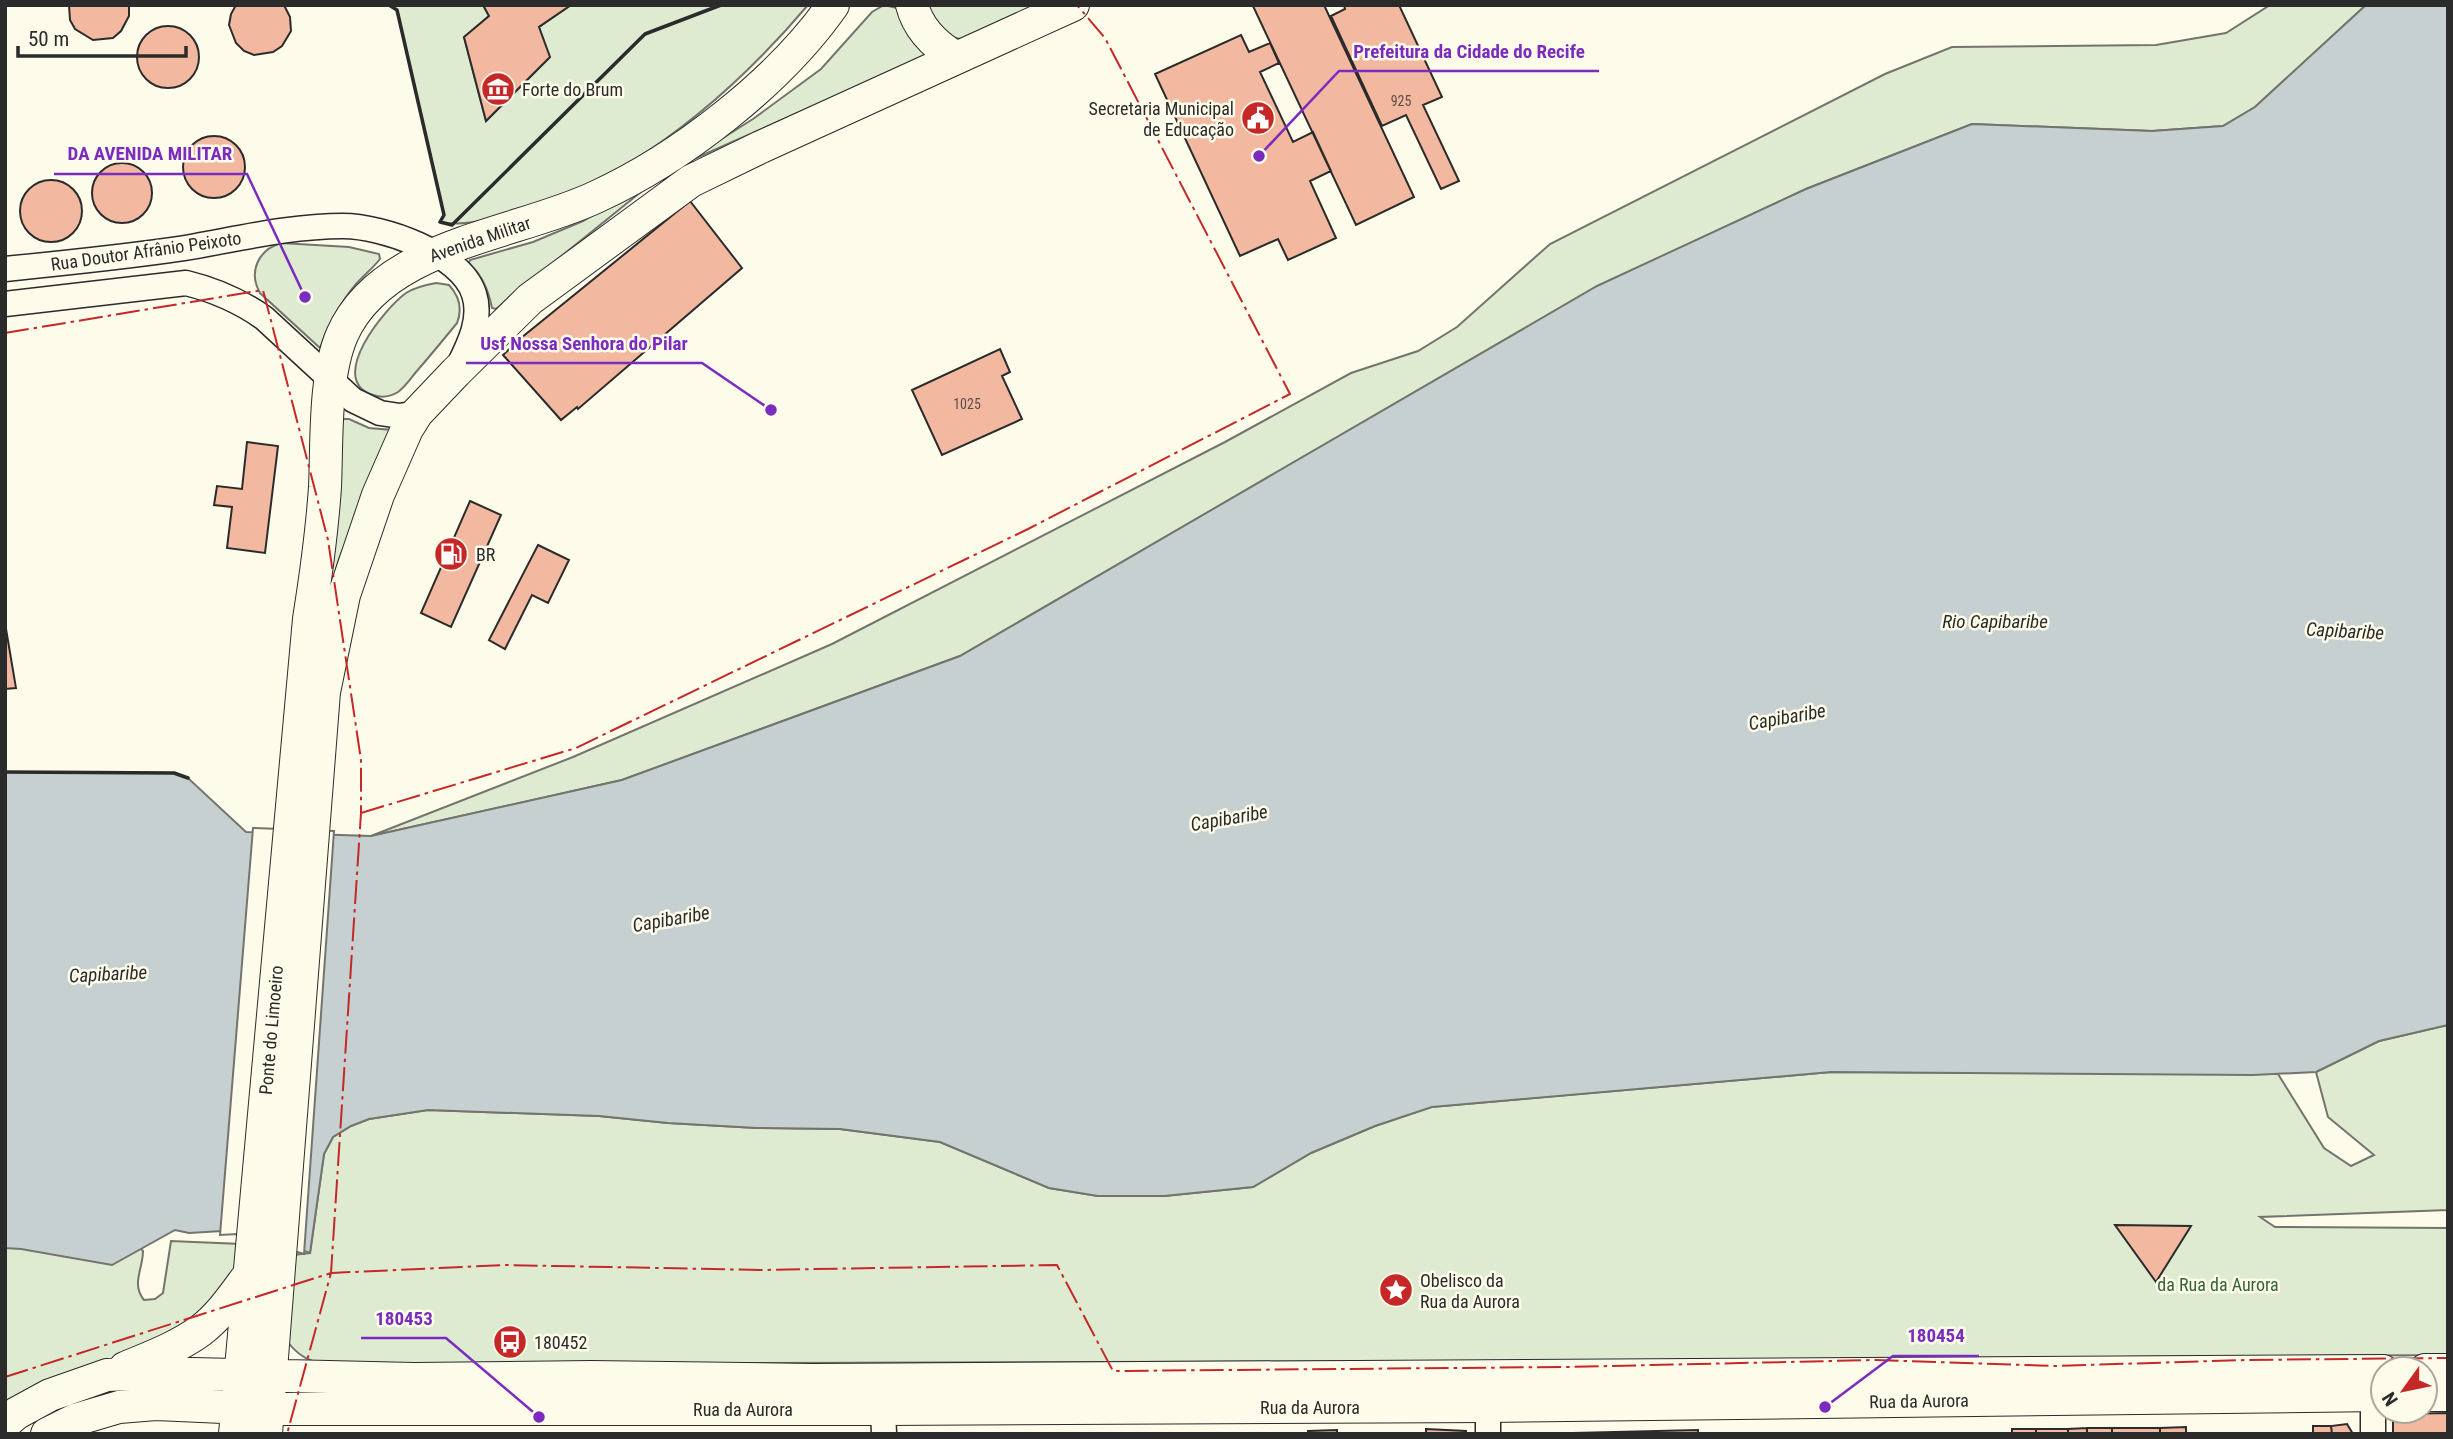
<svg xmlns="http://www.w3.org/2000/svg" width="2453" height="1439" font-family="'Roboto Condensed',sans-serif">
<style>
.green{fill:#deebd1;stroke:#74746e;stroke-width:2}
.water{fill:#c7d0d0;stroke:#74746e;stroke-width:2}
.pier{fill:#fdfbea;stroke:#74746e;stroke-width:2}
.building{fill:#f2b8a0;stroke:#2b2b2b;stroke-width:2}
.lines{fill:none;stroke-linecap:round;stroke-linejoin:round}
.minor-casing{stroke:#2b2b2b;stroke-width:27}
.major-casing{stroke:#2b2b2b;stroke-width:34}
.minor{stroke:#fdfbea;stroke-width:24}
.major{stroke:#fdfbea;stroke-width:32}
.wall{stroke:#2b2b2b;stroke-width:3.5}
.power{stroke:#c62828;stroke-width:2;stroke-dasharray:24 5 3.5 5;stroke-linecap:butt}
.labels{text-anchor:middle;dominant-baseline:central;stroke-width:5;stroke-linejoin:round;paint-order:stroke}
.number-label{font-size:14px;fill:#5d4e48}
.poi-label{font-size:18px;fill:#2b2b2b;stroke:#fdfbea;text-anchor:start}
.street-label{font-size:18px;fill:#2b2b2b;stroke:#fdfbea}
.park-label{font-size:18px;fill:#34623c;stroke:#fdfbea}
.water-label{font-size:19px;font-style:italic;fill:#2b2b2b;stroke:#fdfbea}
.leader{fill:none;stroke:#7b2cbf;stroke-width:2.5}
.callout-dot{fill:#7b2cbf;stroke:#fdfbea;stroke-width:2.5}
.callout-label{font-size:19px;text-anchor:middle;font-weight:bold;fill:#7b2cbf;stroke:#fdfbea;stroke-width:5;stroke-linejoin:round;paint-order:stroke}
</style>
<rect width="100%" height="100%" fill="#fdfbea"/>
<!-- green -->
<path class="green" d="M 389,5 L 483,5 L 489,16 L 464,37 L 486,121 L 549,58 L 539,27 L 571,5 L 808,5 C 742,83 659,156 565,197 C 549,204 530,207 514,212 C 488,219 467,227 440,222 L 444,214 L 397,10 Z
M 884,5 L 897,8 L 926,56 L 685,163 L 657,179 L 496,309 L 492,308 C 488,289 483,277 469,263 L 470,260 L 533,242 L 583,221 L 704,150 L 753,119 L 821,69 L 872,12 Z
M 925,5 L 1036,5 L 968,37 L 960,39 L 944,35 Z
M 2270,5 L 2366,5 L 2255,107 L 2223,126 L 2152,131 L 1972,124 L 1806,189 L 1597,287 L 960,656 L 622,780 L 371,836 L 573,757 L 832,644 L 1225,442 L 1351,373 L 1418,351 L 1457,327 L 1550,244 L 1885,74 L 1952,47 L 2156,45 L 2226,33 Z
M 281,243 L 349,247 L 379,254 L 380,259 C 373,268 364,275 356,284 C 340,303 329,324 320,348 L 260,293 C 248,272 258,250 281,243 Z
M 436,283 L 449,285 C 459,296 463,308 457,323 C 444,339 430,356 416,372 C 411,378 405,387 398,392 C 390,397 382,398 373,395 C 326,380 384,309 406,293 C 415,287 425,285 436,283 Z
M 344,419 L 349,419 L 369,428 L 392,430 L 339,559 L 329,593 L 341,422 Z
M 2448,1025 L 2448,1210 L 2260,1217 L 2275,1227 L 2448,1228 L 2448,1355 L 1494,1361 L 358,1364 C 325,1363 308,1369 286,1340 L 293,1255 L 310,1253 L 324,1154 L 333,1137 L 351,1126 L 369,1119 L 428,1110 L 599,1116 L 668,1123 L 757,1128 L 840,1129 L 940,1142 L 1049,1188 L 1098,1196 L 1164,1196 L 1253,1187 L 1311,1153 L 1375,1126 L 1431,1107 L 1831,1072 L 2278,1074 L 2324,1148 L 2351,1166 L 2374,1155 L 2328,1117 L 2316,1072 L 2379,1041 Z
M 5,1235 L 137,1244 L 143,1251 C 143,1269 131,1284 144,1300 L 155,1299 L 163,1293 L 171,1241 L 241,1244 L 234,1286 L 202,1322 L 5,1405 Z"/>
<!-- water -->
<path class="water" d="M 2366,5 L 2448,5 L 2448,1025 L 2379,1041 L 2316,1072 L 2253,1075 L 1831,1072 L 1432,1107 L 1375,1126 L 1311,1153 L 1253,1187 L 1164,1196 L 1098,1196 L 1049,1188 L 940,1142 L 840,1129 L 757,1128 L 668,1123 L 599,1116 L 428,1110 L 369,1119 L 351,1126 L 333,1137 L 324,1154 L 310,1253 L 239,1230 L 189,1233 L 175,1230 L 112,1265 L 21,1249 L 5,1248 L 5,772 L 174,773 L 188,778 L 246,832 L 371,836 L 622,780 L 960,656 L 1597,286 L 1806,189 L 1972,124 L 2152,131 L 2223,126 L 2255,107 Z"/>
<!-- pier -->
<path class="pier" d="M 253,828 L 334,831 L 304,1254 L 238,1234 L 220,1235 Z"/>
<!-- building -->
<path class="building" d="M 69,5 L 129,5 L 129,16 L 121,31 L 113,38 L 93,40 L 75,29 L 70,20 Z
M 236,5 L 284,5 L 290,17 L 291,31 L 282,46 L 273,52 L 254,55 L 244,51 L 236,43 L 229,25 L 231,14 Z
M 483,5 L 571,5 L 539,27 L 550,57 L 486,121 L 464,37 L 489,16 Z
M 1324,5 L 1414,197 L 1356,225 L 1253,6 Z
M 1344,5 L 1399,5 L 1442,97 L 1423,105 L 1459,181 L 1441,189 L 1406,115 L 1382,126 L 1331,16 L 1345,9 Z
M137 57a31 31 0 1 1 62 0a31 31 0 1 1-62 0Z
M 1241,35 L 1249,52 L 1270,43 L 1279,63 L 1260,72 L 1293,142 L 1313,132 L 1331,171 L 1310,181 L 1336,238 L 1288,260 L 1278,239 L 1240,256 L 1155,74 Z
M183 167a31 31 0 1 1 62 0a31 31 0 1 1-62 0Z
M92 193a30 30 0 1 1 60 0a30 30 0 1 1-60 0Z
M20 211a31 31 0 1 1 62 0a31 31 0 1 1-62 0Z
M 690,201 L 742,268 L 578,409 L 577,407 L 561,420 L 503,355 L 521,338 Z
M 1000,349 L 1010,372 L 1002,376 L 1022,419 L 942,455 L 912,390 Z
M 247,442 L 278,446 L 265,553 L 227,548 L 232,507 L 214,505 L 217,486 L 242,489 Z
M 470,501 L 501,515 L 451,627 L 421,613 Z
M 538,545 L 569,560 L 548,603 L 532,595 L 505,649 L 489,640 Z
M 5,623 L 16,688 L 5,689 Z
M 2115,1225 L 2191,1226 L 2156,1282 Z
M 2448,1413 L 2448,1434 L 2393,1434 L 2393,1414 Z
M 2347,1424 L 2353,1434 L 2332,1434 L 2331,1426 Z
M 2313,1426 L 2331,1426 L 2332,1434 L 2313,1434 Z
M 2186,1427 L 2186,1434 L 2160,1434 L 2160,1428 Z
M 2087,1428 L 2087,1434 L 2068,1434 L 2068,1429 Z
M 2087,1428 L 2112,1428 L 2112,1434 L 2087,1434 Z
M 2112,1428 L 2160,1428 L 2160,1434 L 2112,1434 Z
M 1426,1429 L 1466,1431 L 1466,1434 L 1426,1434 Z
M 2012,1429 L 2036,1429 L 2036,1434 L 2012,1434 Z
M 2036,1429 L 2068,1429 L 2068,1434 L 2036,1434 Z
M 1337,1430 L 1337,1434 L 1308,1434 L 1308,1431 Z
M 1698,1430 L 1698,1434 L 1574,1434 L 1574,1433 Z"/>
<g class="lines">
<!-- minor casing -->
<g class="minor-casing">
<path id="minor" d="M 5,269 C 65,263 125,257 185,248 C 238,239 290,226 343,226 C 382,226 461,253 474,294 C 482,318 470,343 459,365
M 5,304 L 186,283 C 215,290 240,301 264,318 L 353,400 L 380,413 L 400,416 L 417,413
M 2373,1395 L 2373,1434
M 883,1409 L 884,1434
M 1488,1434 L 1488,1406"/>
</g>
<!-- major casing -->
<g class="major-casing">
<path id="major" d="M 912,5 C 918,28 935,45 955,57
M 125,1368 C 151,1357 178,1347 200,1331 C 220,1316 234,1295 248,1276
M 2425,1370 L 2448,1370
M 2425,1395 L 2448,1395
M 5,1423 L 17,1413 L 50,1395 L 107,1375 L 151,1373 L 414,1379 L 591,1377 L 812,1380 L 2383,1371
M 47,1434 L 75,1420 L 119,1407 L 156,1404 L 268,1409 L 883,1409 L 1488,1406 L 2383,1395
M 235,1434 L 309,619 C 316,575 322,531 325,487 C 327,441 324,377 342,335 C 382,244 516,235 596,197 C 681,158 779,82 833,5
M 266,1434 L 324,692 L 344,595 L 378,495 L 407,429 L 417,413 L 456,372 L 530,299 L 691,181 L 761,147 L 1073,5"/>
</g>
<!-- minor -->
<use href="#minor" class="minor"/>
<!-- major -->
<use href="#major" class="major"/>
<!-- wall -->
<path class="wall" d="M 389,5 L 397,10 L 444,215 L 440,222 L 452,225 L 645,34 L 721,5
M 5,772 L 174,773 L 188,778"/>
<!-- power -->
<path class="power" d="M 5,333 L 263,290 L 328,540 L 361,760 L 361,813 L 331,1273 L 287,1434
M 361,813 L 576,748 L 1028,529 L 1290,394 L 1105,38 L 1077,5
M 5,1377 L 331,1273 L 505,1265 L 761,1270 L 1057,1265 L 1113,1371 L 1566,1367 L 1875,1360 L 2053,1366 L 2245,1360 L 2448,1358"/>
</g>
<!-- icons -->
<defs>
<g id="museum-disc" transform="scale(1.75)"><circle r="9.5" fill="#c62828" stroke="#fdfbea"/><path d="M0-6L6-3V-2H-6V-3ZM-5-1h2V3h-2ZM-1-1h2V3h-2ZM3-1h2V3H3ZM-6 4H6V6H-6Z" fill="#fff"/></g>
<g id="civic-disc" transform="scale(1.75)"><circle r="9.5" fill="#c62828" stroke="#fdfbea"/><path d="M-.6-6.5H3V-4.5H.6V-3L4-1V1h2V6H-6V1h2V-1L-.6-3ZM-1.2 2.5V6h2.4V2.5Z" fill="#fff"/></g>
<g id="fuel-disc" transform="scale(1.75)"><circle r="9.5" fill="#c62828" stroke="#fdfbea"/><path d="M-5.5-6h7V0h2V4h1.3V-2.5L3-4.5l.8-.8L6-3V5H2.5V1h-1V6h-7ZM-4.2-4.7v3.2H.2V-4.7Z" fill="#fff"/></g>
<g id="sight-disc" transform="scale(1.75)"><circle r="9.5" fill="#c62828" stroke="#fdfbea"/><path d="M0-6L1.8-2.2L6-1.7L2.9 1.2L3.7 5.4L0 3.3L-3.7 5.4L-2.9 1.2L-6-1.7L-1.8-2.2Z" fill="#fff"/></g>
<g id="bus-disc" transform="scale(1.75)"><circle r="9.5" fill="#c62828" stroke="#fdfbea"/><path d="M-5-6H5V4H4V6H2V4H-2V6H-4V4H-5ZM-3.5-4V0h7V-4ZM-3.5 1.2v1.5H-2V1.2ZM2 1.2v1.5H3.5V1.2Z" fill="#fff"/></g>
</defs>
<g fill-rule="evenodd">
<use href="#museum-disc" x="498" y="89"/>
<use href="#civic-disc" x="1258" y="118"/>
<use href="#fuel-disc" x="451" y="554"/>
<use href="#sight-disc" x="1396" y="1290"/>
<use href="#bus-disc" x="510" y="1342"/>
</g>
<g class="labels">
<!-- number labels -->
<g class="number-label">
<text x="1401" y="101">925</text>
<text x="967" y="404">1025</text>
</g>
<!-- poi labels -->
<g class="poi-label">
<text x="522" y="89">Forte do Brum</text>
<text x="1234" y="108" text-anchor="end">Secretaria Municipal<tspan x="1234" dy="21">de Educação</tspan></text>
<text x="476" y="554">BR</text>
<text x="1420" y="1280">Obelisco da<tspan x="1420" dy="21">Rua da Aurora</tspan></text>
<text x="534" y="1342">180452</text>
</g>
<!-- street labels -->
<g class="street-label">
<text transform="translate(480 239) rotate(-19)">Avenida Militar</text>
<text transform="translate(146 251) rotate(-8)">Rua Doutor Afrânio Peixoto</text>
<text transform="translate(271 1030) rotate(-85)">Ponte do Limoeiro</text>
<text transform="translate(1919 1401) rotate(-1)">Rua da Aurora</text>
<text x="1310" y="1407">Rua da Aurora</text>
<text x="743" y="1409">Rua da Aurora</text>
</g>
<!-- park labels -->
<g class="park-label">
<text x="2218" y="1284">da Rua da Aurora</text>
</g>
<!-- water labels -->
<g class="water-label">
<text x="1995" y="621">Rio Capibaribe</text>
<text transform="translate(2345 631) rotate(3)">Capibaribe</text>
<text transform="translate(1787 717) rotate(-10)">Capibaribe</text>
<text transform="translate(1229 818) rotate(-10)">Capibaribe</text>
<text transform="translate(671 919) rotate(-10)">Capibaribe</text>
<text transform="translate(108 974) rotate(-3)">Capibaribe</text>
</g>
</g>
<!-- callouts -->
<path class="leader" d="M1259 156L1339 71H1599M305 297L247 174H54M771 410L702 363H466M539 1417L446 1338H361M1825 1407L1893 1356H1979"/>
<g class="callout-dot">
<circle cx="1259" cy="156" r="7"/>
<circle cx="305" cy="297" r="7"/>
<circle cx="771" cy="410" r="7"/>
<circle cx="539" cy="1417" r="7"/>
<circle cx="1825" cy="1407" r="7"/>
</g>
<g class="callout-label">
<text x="1469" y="58">Prefeitura da Cidade do Recife</text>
<text x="150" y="160">DA AVENIDA MILITAR</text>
<text x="584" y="350">Usf Nossa Senhora do Pilar</text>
<text x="404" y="1325">180453</text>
<text x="1936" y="1342">180454</text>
</g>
<!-- border -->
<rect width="2453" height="1439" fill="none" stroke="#2b2b2b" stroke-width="14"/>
<!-- north arrow -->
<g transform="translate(2404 1390) rotate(237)"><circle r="33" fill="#fdfbea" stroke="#a9a89e" stroke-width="2"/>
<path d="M0-5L12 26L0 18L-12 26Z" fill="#c62828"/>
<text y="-10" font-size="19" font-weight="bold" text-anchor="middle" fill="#2b2b2b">N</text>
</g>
<!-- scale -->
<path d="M18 46v10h168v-10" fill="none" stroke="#2b2b2b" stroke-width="3.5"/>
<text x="28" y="46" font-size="21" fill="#2b2b2b" stroke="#fdfbea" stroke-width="5" paint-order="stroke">50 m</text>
</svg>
